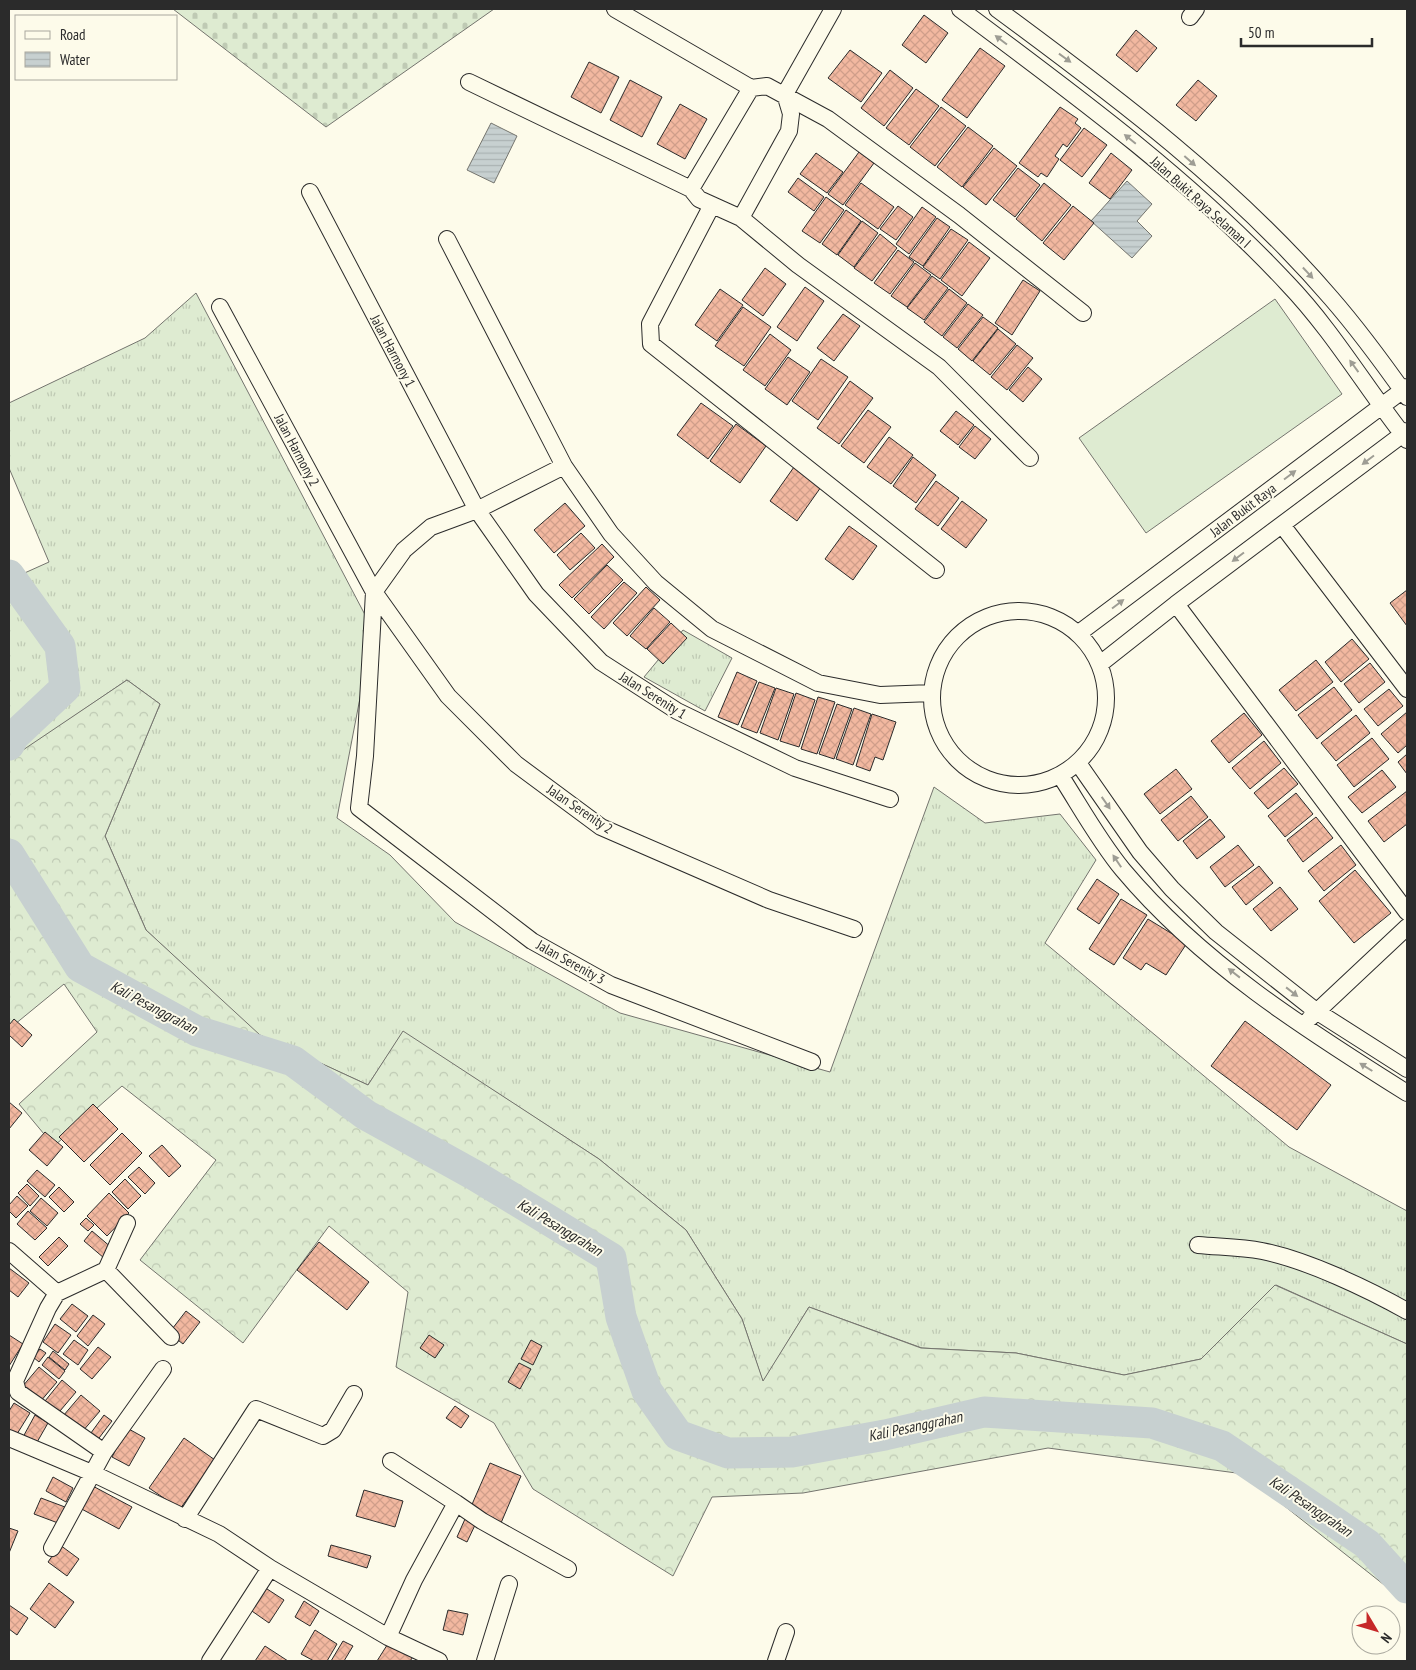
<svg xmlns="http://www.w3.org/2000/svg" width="1416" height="1670" font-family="'PT Sans Narrow',sans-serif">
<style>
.grass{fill:url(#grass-tufts);stroke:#74746e}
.forest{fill:url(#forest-crowns);stroke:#74746e}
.cemetery{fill:url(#cemetery-stones);stroke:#74746e}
.garden{fill:#deebd1;stroke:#74746e}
.water{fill:url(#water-rules);stroke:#74746e}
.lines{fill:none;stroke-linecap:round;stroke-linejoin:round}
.river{stroke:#c7d0d0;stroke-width:31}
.building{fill:url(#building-cross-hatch);stroke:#2b2b2b}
.minor-casing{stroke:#2b2b2b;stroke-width:18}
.minor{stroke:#fdfbea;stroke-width:16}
.oneway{fill:#9e9d94}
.labels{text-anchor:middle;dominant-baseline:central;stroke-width:4;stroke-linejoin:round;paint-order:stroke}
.street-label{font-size:14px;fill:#2b2b2b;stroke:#fdfbea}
.water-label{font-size:15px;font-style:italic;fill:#2b2b2b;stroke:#fdfbea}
</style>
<defs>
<pattern id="grass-tufts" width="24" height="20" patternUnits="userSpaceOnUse" patternTransform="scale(1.25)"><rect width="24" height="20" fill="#deebd1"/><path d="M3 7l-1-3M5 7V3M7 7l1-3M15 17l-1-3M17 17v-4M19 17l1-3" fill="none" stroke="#bfcab4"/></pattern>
<pattern id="forest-crowns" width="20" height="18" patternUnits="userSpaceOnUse" patternTransform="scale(1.25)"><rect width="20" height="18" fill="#deebd1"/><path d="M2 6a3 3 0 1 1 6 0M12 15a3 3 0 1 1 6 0" fill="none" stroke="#bfcab4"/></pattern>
<pattern id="cemetery-stones" width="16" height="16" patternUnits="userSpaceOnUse" patternTransform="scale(1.25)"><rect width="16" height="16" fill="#deebd1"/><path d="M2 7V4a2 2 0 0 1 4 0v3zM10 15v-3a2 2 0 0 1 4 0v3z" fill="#bfcab4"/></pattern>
<pattern id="water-rules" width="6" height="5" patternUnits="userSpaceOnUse" patternTransform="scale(1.25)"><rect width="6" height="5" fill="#c7d0d0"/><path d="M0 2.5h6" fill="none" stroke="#abb3b3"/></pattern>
<pattern id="building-cross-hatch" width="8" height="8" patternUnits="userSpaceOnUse" patternTransform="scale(1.25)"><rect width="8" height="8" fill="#f2b8a0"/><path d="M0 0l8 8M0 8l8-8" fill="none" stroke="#d09e8a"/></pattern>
</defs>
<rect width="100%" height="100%" fill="#fdfbea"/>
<!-- grass -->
<path class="grass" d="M 196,293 L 373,630 L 337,818 L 390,855 L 455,922 L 620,1013 L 830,1072 L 934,787 L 985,823 L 1060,814 L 1096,860 L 1045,943 L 1289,1147 L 1407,1211 L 1407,1344 L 1276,1285 L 1201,1359 L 1124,1375 L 1016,1353 L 922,1348 L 809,1307 L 763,1382 L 742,1319 L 686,1230 L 599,1159 L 403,1032 L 368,1085 L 259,1035 L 146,930 L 105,836 L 160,704 L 127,680 L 17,755 L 9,739 L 9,580 L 49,562 L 9,468 L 9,403 L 145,338 Z
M 683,630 L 732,658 L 705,711 L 644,677 Z"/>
<!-- forest -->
<path class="forest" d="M 127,680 L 160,704 L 105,836 L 146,930 L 260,1035 L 368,1085 L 403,1031 L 599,1159 L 686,1230 L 742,1319 L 763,1381 L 809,1307 L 921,1348 L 1016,1353 L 1124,1375 L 1201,1359 L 1275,1285 L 1407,1344 L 1407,1603 L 1244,1474 L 1048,1448 L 803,1493 L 712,1497 L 673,1576 L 533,1489 L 494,1423 L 396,1367 L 408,1292 L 329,1226 L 243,1343 L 140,1260 L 216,1160 L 122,1086 L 54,1146 L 19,1104 L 97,1032 L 64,984 L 9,1029 L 9,739 L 17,754 Z"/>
<!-- cemetery -->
<path class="cemetery" d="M 173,9 L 494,9 L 326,127 Z"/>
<!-- garden -->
<path class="garden" d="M 1275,299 L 1342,394 L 1146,533 L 1079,438 Z"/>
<!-- water -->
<path class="water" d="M 491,123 L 517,136 L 494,183 L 467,170 Z
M 1127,181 L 1152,204 L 1137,221 L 1152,236 L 1132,258 L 1091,221 Z"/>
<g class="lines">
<!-- river -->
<path class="river" d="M 9,575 L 60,646 L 65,688 L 14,736 L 9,745
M 9,854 L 80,967 L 197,1031 L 293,1061 L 366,1115 L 476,1176 L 611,1258 L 621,1317 L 647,1391 L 678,1435 L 728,1453 L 792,1452 L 885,1435 L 984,1412 L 1152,1423 L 1222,1446 L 1367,1544 L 1407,1588"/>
</g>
<!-- building -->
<path class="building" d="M 924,15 L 948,33 L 926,63 L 902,45 Z
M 1136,30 L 1157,48 L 1137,72 L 1116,55 Z
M 980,48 L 1005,66 L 967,118 L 942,100 Z
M 850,50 L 882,73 L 861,102 L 828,78 Z
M 589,62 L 619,77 L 601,113 L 571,97 Z
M 890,70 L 913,88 L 884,126 L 861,108 Z
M 630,80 L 662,97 L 642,137 L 610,120 Z
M 1198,80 L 1217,96 L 1196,121 L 1176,105 Z
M 916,89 L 939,106 L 909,145 L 886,128 Z
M 680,104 L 707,119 L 685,159 L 657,144 Z
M 941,107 L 966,126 L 935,166 L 910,147 Z
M 1060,107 L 1078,119 L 1075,123 L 1081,128 L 1067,147 L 1063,144 L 1055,156 L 1059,159 L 1047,177 L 1041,173 L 1038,177 L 1019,163 Z
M 968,127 L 993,146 L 962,187 L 937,167 Z
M 1084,128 L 1107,145 L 1082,177 L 1060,160 Z
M 994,148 L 1017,166 L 986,205 L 963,187 Z
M 859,152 L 874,163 L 843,205 L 828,194 Z
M 816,153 L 843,172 L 827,193 L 800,174 Z
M 1111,153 L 1132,170 L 1110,199 L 1089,183 Z
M 1018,168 L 1040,185 L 1015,217 L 993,200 Z
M 798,178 L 824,197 L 814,211 L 788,192 Z
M 861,183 L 894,207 L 878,229 L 845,205 Z
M 1044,183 L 1071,205 L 1042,241 L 1016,219 Z
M 826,197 L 844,210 L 820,243 L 802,231 Z
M 898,206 L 913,217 L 896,240 L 880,229 Z
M 1073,206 L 1094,223 L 1064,260 L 1043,243 Z
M 922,207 L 936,217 L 909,254 L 896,244 Z
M 846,210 L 861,221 L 837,255 L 822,244 Z
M 937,218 L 950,227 L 923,266 L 909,257 Z
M 862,221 L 878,233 L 854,267 L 838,255 Z
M 951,229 L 968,240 L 940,279 L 923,267 Z
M 880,234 L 897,248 L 872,281 L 854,268 Z
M 969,242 L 990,258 L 962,296 L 941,280 Z
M 898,250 L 914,262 L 890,294 L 874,283 Z
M 915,263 L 931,275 L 907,307 L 891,296 Z
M 765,268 L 786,284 L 763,316 L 742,300 Z
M 932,276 L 948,288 L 924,320 L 907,308 Z
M 1023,280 L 1040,291 L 1012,335 L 995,323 Z
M 805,287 L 824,301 L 797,341 L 777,327 Z
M 720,289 L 743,305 L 717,341 L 695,325 Z
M 949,289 L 967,303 L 942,336 L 924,322 Z
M 968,304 L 983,315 L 957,348 L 943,337 Z
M 743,307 L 771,327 L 744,366 L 715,346 Z
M 843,314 L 860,326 L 834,361 L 817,348 Z
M 983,317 L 998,328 L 972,361 L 958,349 Z
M 998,329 L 1016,344 L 990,375 L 973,361 Z
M 770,334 L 791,350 L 765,386 L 743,370 Z
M 1017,345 L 1033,358 L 1007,390 L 991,377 Z
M 788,357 L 810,372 L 787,405 L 765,389 Z
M 821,359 L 848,377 L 818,420 L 792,401 Z
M 1028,367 L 1042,379 L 1023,402 L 1009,390 Z
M 850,381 L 873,398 L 839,444 L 817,428 Z
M 701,403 L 733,426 L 708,459 L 677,435 Z
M 868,410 L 891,427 L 864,463 L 841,446 Z
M 956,411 L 974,425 L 958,445 L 940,431 Z
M 736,424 L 766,446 L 740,483 L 710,461 Z
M 975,426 L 991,439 L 975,459 L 959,447 Z
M 889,437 L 913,455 L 891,484 L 867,467 Z
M 913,457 L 936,475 L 916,503 L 893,486 Z
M 794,467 L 821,487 L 797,521 L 770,501 Z
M 936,481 L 959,498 L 938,526 L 915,509 Z
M 962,501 L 987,520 L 966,548 L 941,529 Z
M 565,503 L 585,526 L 554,553 L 534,530 Z
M 849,526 L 877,546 L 853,580 L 825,559 Z
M 581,533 L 595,548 L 570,570 L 557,555 Z
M 602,544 L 614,557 L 572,598 L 559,585 Z
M 607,565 L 623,580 L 589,614 L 574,599 Z
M 624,582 L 637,593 L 604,629 L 591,617 Z
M 646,587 L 660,600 L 627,636 L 613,623 Z
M 1407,590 L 1407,626 L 1390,603 Z
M 654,608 L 670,622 L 646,649 L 630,636 Z
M 671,623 L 687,638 L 663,664 L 647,649 Z
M 1352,639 L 1369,659 L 1341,682 L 1325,662 Z
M 1316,660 L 1333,682 L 1296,711 L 1279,690 Z
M 1370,663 L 1385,682 L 1359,703 L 1344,684 Z
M 737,672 L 757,681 L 738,725 L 718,717 Z
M 759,682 L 775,688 L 757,733 L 741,727 Z
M 1334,687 L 1352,710 L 1317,739 L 1298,715 Z
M 776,688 L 794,694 L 778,740 L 760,733 Z
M 1389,689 L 1403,706 L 1378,726 L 1364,709 Z
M 796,693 L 815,700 L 799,747 L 780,741 Z
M 818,697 L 835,702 L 817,754 L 801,749 Z
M 837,704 L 852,709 L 834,759 L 819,754 Z
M 854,708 L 871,714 L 853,765 L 836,759 Z
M 1407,712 L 1407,745 L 1398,753 L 1381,734 Z
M 1244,713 L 1262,735 L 1229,763 L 1211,741 Z
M 872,714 L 896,722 L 883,760 L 875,757 L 870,771 L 856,766 Z
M 1356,715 L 1370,733 L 1336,761 L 1321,743 Z
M 1372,738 L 1389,759 L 1354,787 L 1337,765 Z
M 1264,741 L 1281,763 L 1250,789 L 1232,768 Z
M 1407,754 L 1407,774 L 1398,762 Z
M 1284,768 L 1298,784 L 1268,809 L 1254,793 Z
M 1176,769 L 1192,789 L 1160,814 L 1144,794 Z
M 1382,770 L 1396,787 L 1362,813 L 1348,797 Z
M 1407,791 L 1407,824 L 1384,842 L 1368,821 Z
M 1296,793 L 1313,814 L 1285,837 L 1268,816 Z
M 1191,796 L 1208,817 L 1178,841 L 1161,820 Z
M 1316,817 L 1333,838 L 1303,862 L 1287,840 Z
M 1210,819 L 1225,837 L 1197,859 L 1183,841 Z
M 1238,845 L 1254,865 L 1225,887 L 1210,867 Z
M 1341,845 L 1356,865 L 1324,891 L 1308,871 Z
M 1259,866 L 1273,883 L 1246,905 L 1232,887 Z
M 1355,870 L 1391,913 L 1354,943 L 1319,901 Z
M 1097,879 L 1119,894 L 1099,924 L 1077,909 Z
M 1280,887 L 1298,909 L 1271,931 L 1253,909 Z
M 1121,899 L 1147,915 L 1114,965 L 1089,949 Z
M 1148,919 L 1187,943 L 1166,975 L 1146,963 L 1141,970 L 1123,958 Z
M 14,1019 L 32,1035 L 22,1047 L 9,1035 L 9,1025 Z
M 1245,1021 L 1331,1085 L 1297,1130 L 1211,1066 Z
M 9,1102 L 22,1113 L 9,1129 Z
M 93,1104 L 118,1129 L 84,1162 L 59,1137 Z
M 45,1132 L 63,1147 L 47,1166 L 29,1150 Z
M 122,1133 L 142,1153 L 110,1185 L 90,1165 Z
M 162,1145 L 181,1166 L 169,1177 L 149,1156 Z
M 139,1167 L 155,1183 L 145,1194 L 128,1177 Z
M 37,1170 L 55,1185 L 45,1197 L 27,1181 Z
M 125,1179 L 141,1196 L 128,1209 L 112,1192 Z
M 27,1184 L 39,1196 L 30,1206 L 18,1193 Z
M 59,1187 L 74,1202 L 64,1212 L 49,1197 Z
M 109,1193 L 129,1213 L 107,1236 L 87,1216 Z
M 17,1196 L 28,1206 L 16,1218 L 9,1211 L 9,1205 Z
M 41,1198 L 58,1213 L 47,1226 L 30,1211 Z
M 28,1211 L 47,1228 L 35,1240 L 17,1224 Z
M 86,1218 L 94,1225 L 88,1231 L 80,1224 Z
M 92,1231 L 112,1248 L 104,1258 L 84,1241 Z
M 59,1237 L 68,1246 L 48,1266 L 39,1257 Z
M 319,1242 L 369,1282 L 347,1310 L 297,1270 Z
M 9,1268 L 29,1283 L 18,1297 L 9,1290 Z
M 72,1304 L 88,1316 L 76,1332 L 60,1319 Z
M 186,1311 L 200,1322 L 183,1344 L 169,1333 Z
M 93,1315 L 105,1324 L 88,1346 L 77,1336 Z
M 55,1324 L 71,1335 L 58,1353 L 43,1342 Z
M 9,1335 L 23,1344 L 9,1366 Z
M 429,1335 L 444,1345 L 435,1358 L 420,1348 Z
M 74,1340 L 88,1350 L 78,1365 L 63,1354 Z
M 531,1340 L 542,1346 L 533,1365 L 521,1359 Z
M 98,1347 L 111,1357 L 92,1379 L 80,1369 Z
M 40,1349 L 46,1353 L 39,1362 L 33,1357 Z
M 53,1351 L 69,1364 L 65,1370 L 49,1357 Z
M 48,1357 L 65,1371 L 59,1379 L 42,1365 Z
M 519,1363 L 531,1369 L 520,1389 L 508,1382 Z
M 39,1367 L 57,1382 L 40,1402 L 22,1387 Z
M 62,1380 L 76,1392 L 55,1417 L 41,1406 Z
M 81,1395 L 100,1411 L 82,1432 L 63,1416 Z
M 14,1403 L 30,1413 L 17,1434 L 9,1429 L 9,1411 Z
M 455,1406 L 469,1416 L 461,1428 L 446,1418 Z
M 35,1415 L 48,1423 L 36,1444 L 23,1437 Z
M 104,1415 L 112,1421 L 96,1442 L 88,1437 Z
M 127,1428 L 145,1438 L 129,1466 L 112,1457 Z
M 184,1438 L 215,1460 L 180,1509 L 149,1488 Z
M 490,1463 L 521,1476 L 501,1523 L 470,1509 Z
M 53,1477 L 73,1488 L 66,1502 L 46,1491 Z
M 89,1484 L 132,1507 L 119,1529 L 76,1506 Z
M 364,1490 L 403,1501 L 395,1527 L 356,1516 Z
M 41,1498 L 65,1507 L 58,1523 L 34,1514 Z
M 465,1519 L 476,1523 L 467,1542 L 457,1537 Z
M 9,1528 L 18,1531 L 9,1553 Z
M 60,1545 L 79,1559 L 67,1576 L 48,1562 Z
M 331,1545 L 371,1556 L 367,1568 L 328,1556 Z
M 49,1583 L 74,1602 L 55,1628 L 30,1609 Z
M 264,1587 L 284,1600 L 269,1623 L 249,1609 Z
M 304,1601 L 319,1611 L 310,1626 L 295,1617 Z
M 9,1605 L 28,1618 L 17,1635 L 9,1629 Z
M 448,1610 L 468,1614 L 463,1635 L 443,1630 Z
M 315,1630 L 337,1644 L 327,1661 L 314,1661 L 301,1654 Z
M 343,1641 L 353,1646 L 344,1661 L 331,1661 Z
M 389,1642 L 413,1657 L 410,1661 L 377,1661 Z
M 265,1646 L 288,1661 L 255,1661 Z"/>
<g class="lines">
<!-- minor casing -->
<g class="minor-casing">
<path id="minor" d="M 615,9 L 751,88
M 833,9 L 785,94 L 791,114 L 789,131 L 741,218 L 699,199 L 691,189 L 751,88 L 767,86 L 828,119 L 959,215 L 1083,313
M 960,9 C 1074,94 1190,179 1287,283 C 1333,331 1366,388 1407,440
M 997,9 C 1115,96 1235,186 1331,298 C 1358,329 1383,363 1407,397
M 1190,17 L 1196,9
M 469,82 L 691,189
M 310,192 L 477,510 L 536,594 L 601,662 L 677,711 L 795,768 L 890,799
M 712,205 L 650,324 L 651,344 L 936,570
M 741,218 L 798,265 L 939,367 L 1030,458
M 447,239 L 564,466 L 611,534 L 656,583 L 712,629 L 818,683 L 880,695 L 932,693
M 220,307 L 374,592 L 448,696 L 516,764 L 601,827 L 769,900 L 854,929
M 564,466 L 477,510 L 431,527 L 404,550 L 374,592 L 365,756 L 359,808 L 532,941 L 611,985 L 812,1062
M 1282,525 L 1407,689
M 1176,604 L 1407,912
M932 698a87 87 0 1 1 174 0a87 87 0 1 1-174 0Z
M 1079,633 L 1407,387
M 1100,664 L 1176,604 L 1407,431
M 1078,763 L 1140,852 L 1172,889 L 1216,932 L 1316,1011 L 1407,1069
M 1060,775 C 1080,806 1099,841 1123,870 C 1201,963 1305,1029 1407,1093
M 1310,1018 L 1407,927
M 1198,1245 C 1219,1247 1241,1247 1262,1251 C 1307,1260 1368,1289 1407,1311
M 9,1251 L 57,1293
M 106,1270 L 171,1337
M 9,1438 L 92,1473 L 219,1534 L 270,1568 L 388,1637 L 439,1661
M 104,1452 L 18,1392 L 15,1381 L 48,1308 L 57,1293 L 106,1270 L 127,1223
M 456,1503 L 482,1521 L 568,1569
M 185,1519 L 256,1409 L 323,1436 L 333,1430 L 354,1394
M 52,1548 L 104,1452 L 163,1369
M 388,1637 L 414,1580 L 456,1503 L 391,1461
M 210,1661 L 270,1568
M 485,1661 L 509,1584
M 776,1661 L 786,1632"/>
</g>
<!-- minor -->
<use href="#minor" class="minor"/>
</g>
<!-- one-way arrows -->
<defs><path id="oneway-solid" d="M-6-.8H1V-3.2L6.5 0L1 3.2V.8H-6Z" transform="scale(1.25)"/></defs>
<g class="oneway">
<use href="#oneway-solid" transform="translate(1001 40) rotate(-143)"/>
<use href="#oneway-solid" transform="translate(1065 58) rotate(36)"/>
<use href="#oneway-solid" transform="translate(1130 139) rotate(-141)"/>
<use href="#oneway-solid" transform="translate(1190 161) rotate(41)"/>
<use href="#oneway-solid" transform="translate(1308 273) rotate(47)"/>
<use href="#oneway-solid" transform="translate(1354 366) rotate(-126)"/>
<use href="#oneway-solid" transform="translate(1368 460) rotate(143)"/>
<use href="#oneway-solid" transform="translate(1290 475) rotate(-37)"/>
<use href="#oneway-solid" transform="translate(1238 557) rotate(143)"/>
<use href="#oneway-solid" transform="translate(1118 604) rotate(-37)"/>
<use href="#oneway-solid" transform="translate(1106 803) rotate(55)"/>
<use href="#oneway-solid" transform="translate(1117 861) rotate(-124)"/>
<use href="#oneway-solid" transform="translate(1234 973) rotate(-142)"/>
<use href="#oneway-solid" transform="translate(1292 992) rotate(38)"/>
<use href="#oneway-solid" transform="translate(1366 1067) rotate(-148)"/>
</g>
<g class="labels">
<!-- street labels -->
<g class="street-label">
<text transform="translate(1201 202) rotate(42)">Jalan Bukit Raya Selaman I</text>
<text transform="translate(393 351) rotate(62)">Jalan Harmony 1</text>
<text transform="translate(297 450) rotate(62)">Jalan Harmony 2</text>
<text transform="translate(1243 510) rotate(-37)">Jalan Bukit Raya</text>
<text transform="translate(653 695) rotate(32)">Jalan Serenity 1</text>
<text transform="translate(580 809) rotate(34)">Jalan Serenity 2</text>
<text transform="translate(571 962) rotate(29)">Jalan Serenity 3</text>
</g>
<!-- water labels -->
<g class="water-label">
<text transform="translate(154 1007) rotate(28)">Kali Pesanggrahan</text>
<text transform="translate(560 1227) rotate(31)">Kali Pesanggrahan</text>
<text transform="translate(915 1426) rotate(-12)">Kali Pesanggrahan</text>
<text transform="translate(1311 1506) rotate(34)">Kali Pesanggrahan</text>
</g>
</g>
<!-- border -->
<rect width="1416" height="1670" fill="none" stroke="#2b2b2b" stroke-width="20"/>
<!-- legend -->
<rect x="15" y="15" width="162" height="65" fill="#fdfbea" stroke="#a9a89e"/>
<rect x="25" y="31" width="25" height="8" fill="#fdfbea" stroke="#a9a89e"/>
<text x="60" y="40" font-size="15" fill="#2b2b2b">Road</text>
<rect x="25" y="52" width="25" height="15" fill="url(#water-rules)" stroke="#a9a89e"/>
<text x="60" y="65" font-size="15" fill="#2b2b2b">Water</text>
<!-- north arrow -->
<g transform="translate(1376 1630) rotate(128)"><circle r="24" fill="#fdfbea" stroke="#a9a89e"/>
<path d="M0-4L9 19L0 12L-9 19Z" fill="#c62828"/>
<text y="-8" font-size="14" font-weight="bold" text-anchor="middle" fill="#2b2b2b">N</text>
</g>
<!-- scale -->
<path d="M1241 38v8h131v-8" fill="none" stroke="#2b2b2b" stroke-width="2.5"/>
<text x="1248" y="38" font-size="15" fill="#2b2b2b" stroke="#fdfbea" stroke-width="4" paint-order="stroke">50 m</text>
</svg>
